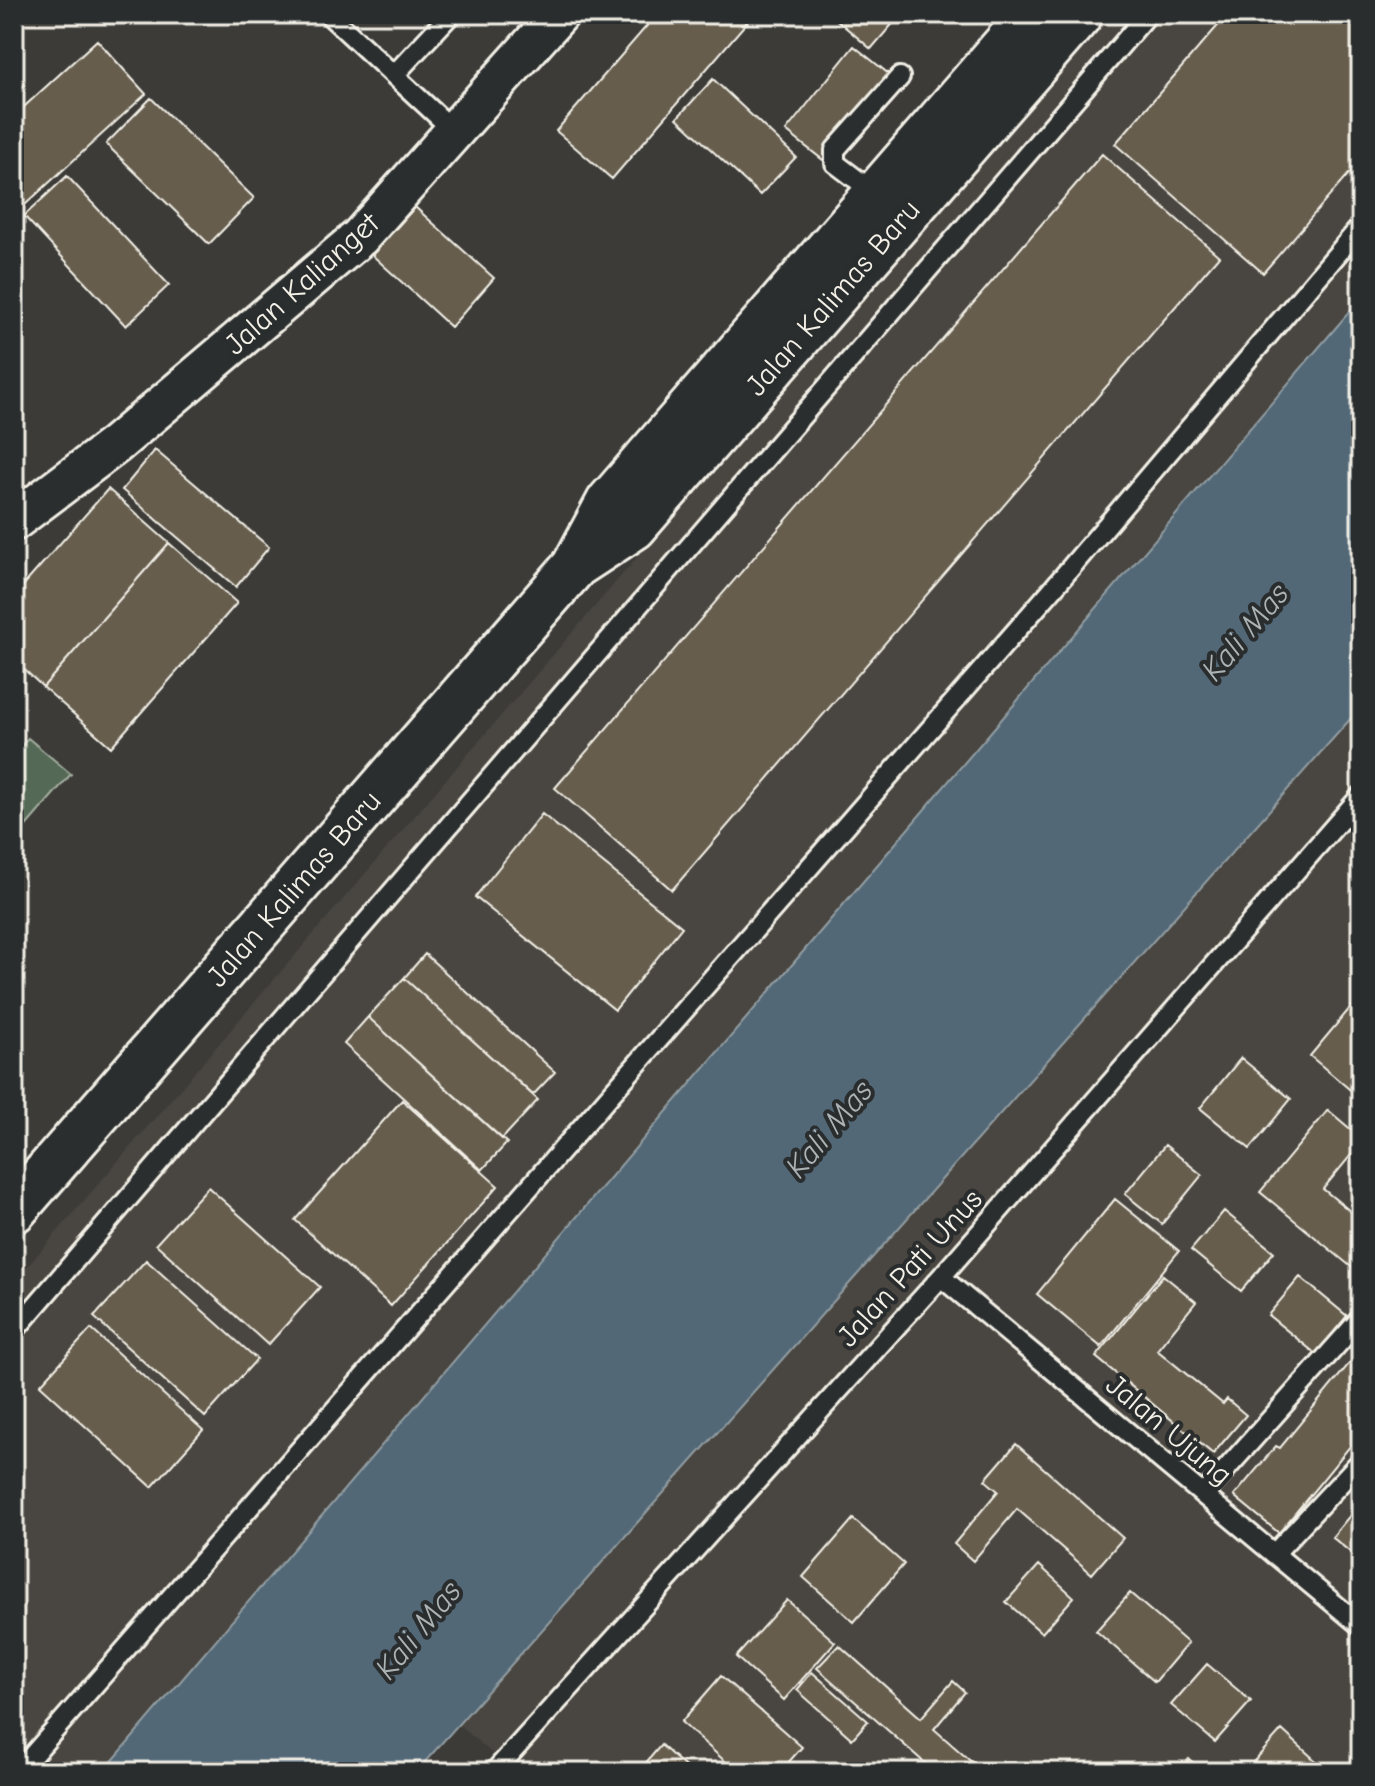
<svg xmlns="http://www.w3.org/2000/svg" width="1375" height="1786" font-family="'Comic Neue',sans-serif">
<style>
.built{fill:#49453f}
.green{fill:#556b57;stroke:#a4aea0;stroke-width:2}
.water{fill:#536877;stroke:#939fa4;stroke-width:2}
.building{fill:#665d4e;stroke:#f4f1e8;stroke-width:2}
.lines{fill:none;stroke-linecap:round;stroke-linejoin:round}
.lane-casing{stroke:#f4f1e8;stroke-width:24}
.street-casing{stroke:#f4f1e8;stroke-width:44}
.secondary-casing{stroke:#f4f1e8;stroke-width:50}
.lane{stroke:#2a2d2e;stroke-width:18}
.street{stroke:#2a2d2e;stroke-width:38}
.secondary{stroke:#2a2d2e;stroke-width:44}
.labels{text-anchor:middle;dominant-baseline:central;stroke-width:8;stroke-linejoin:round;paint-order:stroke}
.street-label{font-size:30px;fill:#f4f1e8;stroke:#2a2d2e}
.water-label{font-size:32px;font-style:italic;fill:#acb3b5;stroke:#2a2d2e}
</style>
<rect width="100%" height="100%" fill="#3c3b38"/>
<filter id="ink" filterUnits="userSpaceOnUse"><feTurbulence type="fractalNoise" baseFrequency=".0125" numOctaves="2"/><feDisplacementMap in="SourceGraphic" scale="16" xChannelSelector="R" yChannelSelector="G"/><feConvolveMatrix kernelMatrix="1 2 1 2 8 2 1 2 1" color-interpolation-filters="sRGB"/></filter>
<g filter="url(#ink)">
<!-- built -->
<path class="built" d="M 1104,14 L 1361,14 L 1361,298 L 103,1772 L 14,1772 L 14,1282 Z
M 1361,707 L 1361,1772 L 513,1772 L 458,1724 Z"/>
<!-- green -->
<path class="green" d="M 28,738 L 71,774 L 14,840 L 14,755 Z"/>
<!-- water -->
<path class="water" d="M 1361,298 L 1361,707 L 416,1772 L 103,1772 Z"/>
<!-- building -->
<path class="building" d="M 657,14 L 754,14 L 612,179 L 556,131 Z
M 830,14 L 901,14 L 871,49 Z
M 1228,14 L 1361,14 L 1361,160 L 1263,273 L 1115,144 Z
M 97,40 L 146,94 L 15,214 L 14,116 Z
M 854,46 L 890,75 L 823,160 L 786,131 Z
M 713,79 L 796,157 L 760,195 L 677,118 Z
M 151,98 L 254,198 L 209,244 L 106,144 Z
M 1102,154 L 1219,256 L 672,890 L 555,788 Z
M 67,176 L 169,285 L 126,326 L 24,216 Z
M 415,207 L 494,278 L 451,327 L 372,255 Z
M 155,450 L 269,547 L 236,587 L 122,490 Z
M 108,489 L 169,543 L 43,687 L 14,660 L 14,596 Z
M 169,543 L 237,603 L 111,747 L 43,687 Z
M 542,814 L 682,927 L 615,1010 L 475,897 Z
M 425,954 L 555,1072 L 533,1095 L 404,978 Z
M 404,978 L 538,1100 L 502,1139 L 368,1017 Z
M 1356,1001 L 1361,1005 L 1361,1099 L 1310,1056 Z
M 368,1017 L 507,1143 L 482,1170 L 344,1044 Z
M 1241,1058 L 1291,1099 L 1250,1149 L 1200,1108 Z
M 402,1100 L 498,1186 L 391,1306 L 295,1220 Z
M 1328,1110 L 1361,1138 L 1361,1143 L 1323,1189 L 1361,1220 L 1361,1275 L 1260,1192 Z
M 1165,1145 L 1202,1175 L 1162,1224 L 1125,1194 Z
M 208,1187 L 320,1287 L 268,1345 L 156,1244 Z
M 1115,1199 L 1179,1251 L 1101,1347 L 1037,1294 Z
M 1224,1211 L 1274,1252 L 1241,1291 L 1191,1250 Z
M 146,1260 L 257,1359 L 205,1417 L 94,1317 Z
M 1163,1275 L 1196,1302 L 1157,1350 L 1223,1404 L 1227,1399 L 1246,1415 L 1213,1454 L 1096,1357 Z
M 1300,1277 L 1347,1316 L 1316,1354 L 1268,1315 Z
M 91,1329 L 203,1430 L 152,1487 L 40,1385 Z
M 1357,1354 L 1361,1357 L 1361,1433 L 1279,1533 L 1234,1496 L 1276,1446 L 1280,1448 Z
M 1016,1444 L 1123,1538 L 1092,1574 L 1017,1509 L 973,1561 L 954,1544 L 998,1491 L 985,1480 Z
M 1361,1502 L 1361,1561 L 1332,1537 Z
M 853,1519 L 904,1564 L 854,1622 L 803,1577 Z
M 1039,1565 L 1074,1597 L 1042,1633 L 1006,1602 Z
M 1130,1593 L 1188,1643 L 1155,1682 L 1096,1631 Z
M 787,1600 L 835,1642 L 784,1700 L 736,1657 Z
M 839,1645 L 921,1718 L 953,1681 L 965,1692 L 934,1729 L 983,1772 L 935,1772 L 817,1668 Z
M 1207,1664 L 1251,1701 L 1215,1742 L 1171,1705 Z
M 812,1672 L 868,1721 L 852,1739 L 797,1690 Z
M 721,1676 L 802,1747 L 780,1772 L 737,1772 L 681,1722 Z
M 1282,1730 L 1326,1770 L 1329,1772 L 1250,1772 L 1247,1769 Z
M 661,1745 L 691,1772 L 638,1772 Z
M 1189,1759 L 1204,1772 L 1177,1772 Z"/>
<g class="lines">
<!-- lane casing -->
<g class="lane-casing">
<path id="lane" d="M 328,14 L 455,132
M 394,75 L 451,14
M 876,194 L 835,163 L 835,150 L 900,77
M 941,1277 L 1361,1626
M 14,1331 L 1148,14
M 1203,1495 L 1361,1318
M 1274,1554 L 1361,1461
M 18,1772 L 1050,592 L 1361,226
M 494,1772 L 941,1277 L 1361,796"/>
</g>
<!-- street casing -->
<g class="street-casing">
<path id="street" d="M 14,521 L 115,445 L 360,237 L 559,14"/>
</g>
<!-- secondary casing -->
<g class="secondary-casing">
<path id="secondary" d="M 579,563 L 634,527 L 1080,14
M 14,1210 L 574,567 L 609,502 L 1032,14"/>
</g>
<!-- lane -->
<use href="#lane" class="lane"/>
<!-- street -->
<use href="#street" class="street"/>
<!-- secondary -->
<use href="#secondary" class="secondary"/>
</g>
</g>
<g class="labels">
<!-- street labels -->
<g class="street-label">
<text transform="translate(302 284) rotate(-42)">Jalan Kalianget</text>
<text transform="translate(833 298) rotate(-49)">Jalan Kalimas Baru</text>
<text transform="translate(294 889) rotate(-49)">Jalan Kalimas Baru</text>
<text transform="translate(910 1268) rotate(-48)">Jalan Pati Unus</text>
<text transform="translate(1169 1430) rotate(40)">Jalan Ujung</text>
</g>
<!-- water labels -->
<g class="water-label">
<text transform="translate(1245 632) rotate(-50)">Kali Mas</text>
<text transform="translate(829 1129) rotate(-50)">Kali Mas</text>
<text transform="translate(418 1630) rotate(-51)">Kali Mas</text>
</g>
</g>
<!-- margin -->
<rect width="1375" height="1786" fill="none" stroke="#2a2d2e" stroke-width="48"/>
<rect x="24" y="24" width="1327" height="1738" fill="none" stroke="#f4f1e8" stroke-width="3" filter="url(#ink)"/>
</svg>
